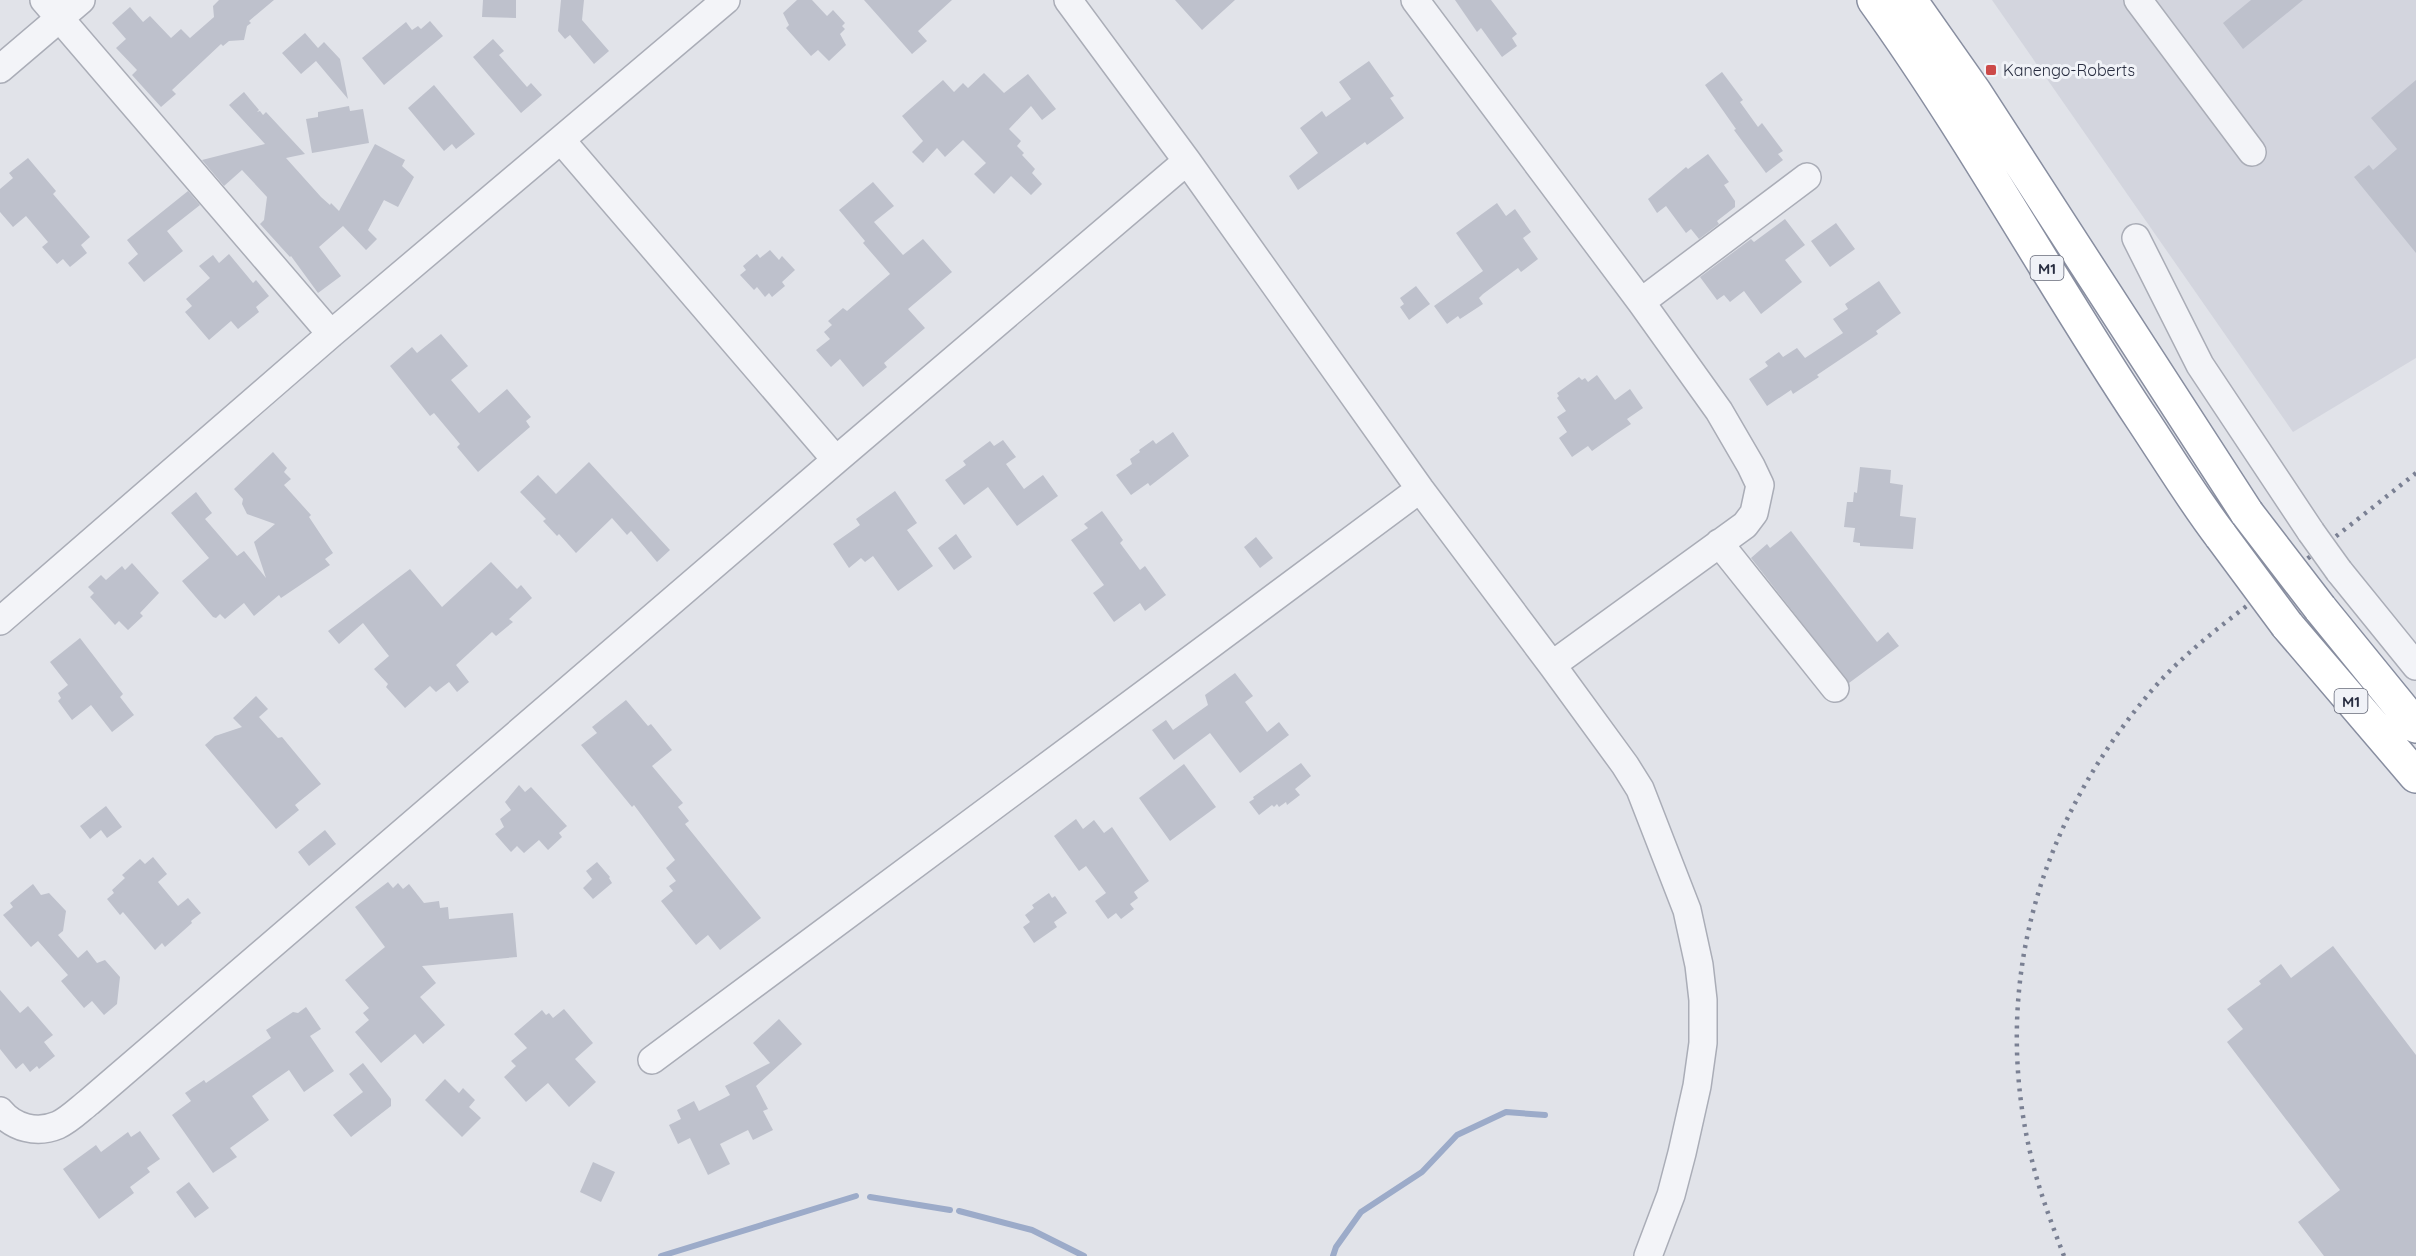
<svg xmlns="http://www.w3.org/2000/svg" width="2416" height="1256" font-family="Quicksand,sans-serif">
  <rect width="100%" height="100%" fill="#e1e3e9"/>
  <!-- built -->
  <path fill="#d3d5de" d="M 1992,0 L 2416,0 L 2416,358 L 2293,432 Z"/>
  <g fill="none" stroke-linecap="round" stroke-linejoin="round">
    <!-- stream -->
    <path stroke="#9cabc9" stroke-width="6" d="M 870,1197 L 950,1210
      M 959,1211 L 1032,1230 L 1084,1256
      M 661,1256 L 856,1196
      M 1333,1256 L 1336,1247 L 1361,1212 L 1422,1172 L 1457,1135 L 1506,1112 L 1545,1115"/>
  </g>
  <!-- building -->
  <path fill="#bec1cc" d="M 219,0 L 274,0 L 249,21 L 251,23 L 247,26 L 244,40 L 229,41 L 223,46 L 221,44 L 172,90 L 176,94 L 161,107 L 132,75 L 137,70 L 116,48 L 126,39 L 112,23 L 130,7 L 143,22 L 150,16 L 171,38 L 181,29 L 190,38 L 214,17 L 213,6 Z
    M 483,0 L 516,0 L 516,18 L 482,17 Z
    M 561,0 L 584,0 L 582,20 L 609,51 L 594,64 L 570,35 L 565,39 L 558,31 Z
    M 797,0 L 812,0 L 827,16 L 833,10 L 845,23 L 842,26 L 845,29 L 840,34 L 846,45 L 829,61 L 818,50 L 811,56 L 786,28 L 789,25 L 783,13 Z
    M 864,0 L 952,0 L 918,31 L 927,41 L 912,54 Z
    M 1175,0 L 1235,0 L 1202,30 Z
    M 1455,0 L 1491,0 L 1517,34 L 1512,38 L 1517,46 L 1502,57 L 1481,28 L 1477,32 Z
    M 2251,0 L 2303,0 L 2243,49 L 2223,23 Z
    M 430,21 L 443,36 L 384,85 L 362,58 L 406,22 L 412,30 L 418,26 L 421,29 Z
    M 305,33 L 318,48 L 324,42 L 340,59 L 348,99 L 316,61 L 301,74 L 282,53 Z
    M 493,39 L 504,51 L 499,55 L 527,87 L 531,83 L 542,95 L 521,113 L 473,57 Z
    M 1369,61 L 1394,96 L 1390,98 L 1404,118 L 1367,145 L 1365,142 L 1298,190 L 1289,176 L 1318,153 L 1300,128 L 1322,111 L 1326,117 L 1351,99 L 1339,82 Z
    M 1722,72 L 1743,100 L 1740,102 L 1758,127 L 1762,123 L 1783,151 L 1778,154 L 1783,160 L 1766,173 L 1734,130 L 1736,129 L 1705,85 Z
    M 984,73 L 1004,93 L 1028,74 L 1056,109 L 1042,120 L 1031,106 L 1009,129 L 1021,141 L 1017,146 L 1024,153 L 1022,155 L 1035,169 L 1032,173 L 1042,184 L 1031,195 L 1011,176 L 994,194 L 974,174 L 986,163 L 963,140 L 945,157 L 937,148 L 923,163 L 912,152 L 923,141 L 902,116 L 943,80 L 954,92 L 963,83 L 968,88 Z
    M 2416,80 L 2416,253 L 2354,177 L 2369,165 L 2373,170 L 2397,149 L 2371,118 Z
    M 434,85 L 475,134 L 456,149 L 452,144 L 444,151 L 408,108 Z
    M 244,92 L 259,110 L 257,112 L 260,111 L 263,115 L 266,112 L 305,154 L 286,158 L 321,197 L 330,205 L 331,203 L 339,211 L 375,144 L 405,160 L 402,166 L 414,177 L 398,207 L 384,200 L 368,230 L 377,239 L 366,250 L 343,226 L 319,247 L 341,276 L 318,293 L 291,256 L 290,257 L 260,224 L 264,220 L 267,197 L 242,170 L 224,186 L 202,160 L 265,144 L 229,105 Z
    M 349,106 L 350,111 L 363,109 L 369,143 L 312,153 L 306,119 L 318,117 L 318,112 Z
    M 1708,154 L 1729,182 L 1724,185 L 1735,201 L 1735,207 L 1717,221 L 1719,224 L 1699,239 L 1691,229 L 1686,233 L 1666,206 L 1657,213 L 1648,199 L 1686,167 L 1688,169 Z
    M 28,158 L 56,191 L 53,194 L 90,237 L 81,245 L 87,253 L 70,267 L 63,259 L 57,264 L 42,247 L 48,242 L 26,216 L 13,227 L 0,212 L 0,189 L 13,178 L 9,173 Z
    M 873,182 L 894,206 L 874,222 L 903,255 L 923,239 L 952,272 L 908,309 L 925,328 L 884,363 L 887,367 L 863,387 L 840,359 L 831,367 L 816,350 L 830,339 L 824,332 L 832,325 L 828,321 L 843,308 L 847,311 L 890,274 L 863,243 L 865,241 L 839,210 Z
    M 188,191 L 200,205 L 167,231 L 183,251 L 144,282 L 128,263 L 138,254 L 127,240 Z
    M 1497,203 L 1506,216 L 1515,209 L 1531,232 L 1523,238 L 1538,259 L 1521,272 L 1518,268 L 1483,294 L 1479,298 L 1483,304 L 1460,319 L 1458,316 L 1447,324 L 1434,306 L 1483,271 L 1456,233 Z
    M 1785,219 L 1805,245 L 1785,260 L 1802,282 L 1761,314 L 1744,291 L 1730,302 L 1724,295 L 1717,300 L 1700,277 L 1751,239 L 1754,242 Z
    M 1836,223 L 1855,249 L 1830,267 L 1811,241 Z
    M 770,250 L 779,260 L 782,256 L 795,270 L 782,282 L 785,286 L 772,297 L 769,293 L 765,297 L 757,287 L 754,290 L 740,275 L 746,270 L 743,266 L 757,254 L 760,258 Z
    M 229,254 L 253,283 L 256,280 L 269,296 L 256,307 L 259,312 L 238,329 L 231,321 L 209,340 L 185,312 L 192,306 L 186,299 L 210,278 L 199,266 L 213,255 L 219,263 Z
    M 1879,281 L 1901,313 L 1876,331 L 1878,334 L 1817,375 L 1819,377 L 1793,394 L 1791,390 L 1767,406 L 1749,379 L 1768,366 L 1765,362 L 1779,352 L 1783,357 L 1797,348 L 1805,358 L 1843,333 L 1833,319 L 1848,309 L 1845,304 Z
    M 1416,286 L 1430,304 L 1409,320 L 1400,307 L 1404,304 L 1400,298 Z
    M 441,334 L 468,366 L 451,380 L 479,413 L 507,389 L 531,417 L 526,421 L 530,427 L 478,472 L 457,447 L 460,444 L 434,413 L 430,416 L 390,366 L 412,347 L 417,353 Z
    M 1597,375 L 1615,400 L 1630,389 L 1643,408 L 1627,419 L 1631,424 L 1616,434 L 1592,451 L 1588,446 L 1572,457 L 1559,438 L 1567,432 L 1557,417 L 1566,411 L 1557,398 L 1559,396 L 1557,393 L 1579,377 L 1582,380 L 1585,378 L 1588,382 Z
    M 1173,432 L 1189,456 L 1150,486 L 1148,483 L 1131,495 L 1116,475 L 1132,464 L 1130,459 L 1140,452 L 1139,450 L 1153,440 L 1156,444 Z
    M 1003,440 L 1016,457 L 1006,464 L 1024,489 L 1043,475 L 1058,496 L 1017,526 L 988,487 L 964,505 L 945,480 L 966,465 L 963,461 L 990,441 L 994,446 Z
    M 273,452 L 287,468 L 284,472 L 291,479 L 284,485 L 311,515 L 309,517 L 333,553 L 325,559 L 330,565 L 281,598 L 279,595 L 254,616 L 244,603 L 225,619 L 220,614 L 216,618 L 213,617 L 182,581 L 209,558 L 171,513 L 196,492 L 212,513 L 205,519 L 237,556 L 244,551 L 266,578 L 254,542 L 275,524 L 247,514 L 242,504 L 243,499 L 234,489 Z
    M 589,462 L 670,550 L 657,562 L 631,531 L 627,535 L 612,518 L 576,553 L 559,534 L 557,536 L 543,521 L 546,519 L 520,492 L 538,475 L 556,494 Z
    M 1860,467 L 1891,470 L 1890,483 L 1903,485 L 1900,516 L 1916,518 L 1913,549 L 1860,546 L 1860,543 L 1853,542 L 1855,528 L 1844,527 L 1847,502 L 1853,502 L 1854,492 L 1857,493 Z
    M 895,491 L 917,523 L 907,530 L 933,566 L 898,591 L 873,556 L 865,562 L 861,558 L 849,568 L 833,544 L 860,525 L 856,519 Z
    M 1102,511 L 1123,540 L 1120,543 L 1140,570 L 1145,566 L 1166,595 L 1145,611 L 1140,603 L 1114,622 L 1093,593 L 1104,585 L 1071,540 L 1088,528 L 1084,524 Z
    M 1791,531 L 1877,642 L 1888,632 L 1899,646 L 1849,683 L 1751,558 L 1767,544 L 1770,548 Z
    M 956,534 L 972,557 L 954,570 L 938,548 Z
    M 1256,537 L 1273,558 L 1260,568 L 1244,547 Z
    M 491,562 L 517,589 L 521,585 L 532,598 L 509,619 L 513,622 L 496,636 L 492,632 L 456,665 L 469,682 L 457,692 L 449,682 L 436,692 L 430,686 L 405,708 L 386,687 L 388,684 L 374,669 L 389,656 L 363,623 L 339,644 L 328,631 L 410,569 L 442,607 Z
    M 132,563 L 159,593 L 140,613 L 143,616 L 128,630 L 119,621 L 115,625 L 90,597 L 94,593 L 88,587 L 101,575 L 106,580 L 122,566 L 125,570 Z
    M 80,638 L 123,694 L 120,697 L 134,715 L 112,732 L 91,705 L 72,720 L 58,701 L 61,698 L 58,693 L 68,685 L 50,662 Z
    M 1235,673 L 1253,696 L 1245,702 L 1267,732 L 1279,722 L 1289,735 L 1240,773 L 1210,733 L 1174,760 L 1152,730 L 1166,720 L 1173,730 L 1208,705 L 1205,695 Z
    M 256,696 L 268,709 L 259,717 L 278,738 L 282,737 L 321,784 L 295,805 L 299,810 L 276,829 L 205,745 L 215,736 L 242,727 L 233,718 Z
    M 626,700 L 648,726 L 651,724 L 672,750 L 652,766 L 683,803 L 678,807 L 689,821 L 685,824 L 761,918 L 720,950 L 708,935 L 696,945 L 661,901 L 673,891 L 669,886 L 676,881 L 666,868 L 675,860 L 634,805 L 632,807 L 581,745 L 597,733 L 592,727 Z
    M 1301,763 L 1311,776 L 1295,789 L 1300,795 L 1287,805 L 1286,802 L 1279,807 L 1277,804 L 1274,807 L 1272,805 L 1259,815 L 1249,802 L 1254,799 L 1253,797 Z
    M 1184,764 L 1216,807 L 1170,841 L 1139,798 Z
    M 519,785 L 525,792 L 531,787 L 567,826 L 559,833 L 562,837 L 548,850 L 539,840 L 524,853 L 517,846 L 511,852 L 495,834 L 504,827 L 500,819 L 511,810 L 505,802 Z
    M 106,806 L 122,827 L 107,838 L 101,830 L 90,839 L 80,826 Z
    M 1076,819 L 1083,829 L 1094,820 L 1104,833 L 1112,827 L 1149,881 L 1134,892 L 1138,898 L 1130,904 L 1134,909 L 1121,919 L 1116,913 L 1108,919 L 1095,901 L 1106,893 L 1086,866 L 1079,871 L 1054,836 Z
    M 325,830 L 336,844 L 309,866 L 298,852 Z
    M 153,857 L 167,874 L 158,882 L 178,906 L 188,898 L 201,913 L 191,921 L 192,923 L 165,947 L 162,943 L 155,950 L 123,912 L 120,915 L 107,899 L 114,893 L 112,890 L 125,878 L 122,875 L 140,859 L 145,864 Z
    M 597,862 L 610,877 L 609,878 L 612,883 L 593,899 L 583,888 L 592,879 L 586,871 Z
    M 388,882 L 393,888 L 398,883 L 403,889 L 409,884 L 424,903 L 439,901 L 440,908 L 448,907 L 449,919 L 513,913 L 517,957 L 422,966 L 436,983 L 420,997 L 445,1025 L 423,1044 L 415,1034 L 381,1063 L 355,1032 L 369,1020 L 363,1013 L 369,1008 L 345,980 L 385,947 L 355,907 Z
    M 33,884 L 41,895 L 49,893 L 66,911 L 63,931 L 58,935 L 78,958 L 87,950 L 97,963 L 105,960 L 120,977 L 117,1004 L 104,1015 L 92,1001 L 84,1008 L 61,981 L 68,975 L 38,941 L 31,947 L 3,915 L 13,907 L 10,903 Z
    M 1049,893 L 1052,898 L 1055,896 L 1067,913 L 1054,922 L 1057,927 L 1034,943 L 1023,927 L 1030,922 L 1025,915 L 1034,908 L 1032,905 Z
    M 2333,946 L 2416,1055 L 2416,1256 L 2324,1256 L 2298,1222 L 2340,1190 L 2227,1042 L 2243,1029 L 2227,1009 L 2261,984 L 2259,981 L 2281,964 L 2291,978 Z
    M 0,990 L 20,1013 L 28,1006 L 53,1035 L 44,1042 L 55,1056 L 39,1069 L 37,1066 L 30,1072 L 23,1063 L 16,1069 L 0,1049 Z
    M 306,1007 L 321,1029 L 310,1036 L 334,1071 L 304,1092 L 289,1070 L 252,1096 L 269,1120 L 230,1148 L 237,1157 L 213,1173 L 172,1115 L 191,1101 L 185,1093 L 204,1080 L 206,1083 L 271,1038 L 266,1030 L 293,1012 L 298,1013 Z
    M 564,1009 L 593,1043 L 575,1059 L 596,1082 L 569,1107 L 548,1083 L 526,1102 L 504,1077 L 516,1066 L 511,1061 L 527,1048 L 514,1034 L 542,1010 L 546,1015 L 549,1013 L 553,1018 Z
    M 779,1019 L 802,1044 L 756,1086 L 768,1109 L 763,1111 L 773,1130 L 753,1140 L 748,1130 L 720,1144 L 730,1164 L 708,1175 L 690,1138 L 678,1144 L 669,1125 L 681,1119 L 677,1110 L 694,1101 L 699,1111 L 730,1095 L 725,1086 L 770,1063 L 753,1043 Z
    M 363,1063 L 391,1099 L 391,1106 L 351,1137 L 333,1115 L 363,1092 L 349,1074 Z
    M 445,1079 L 459,1093 L 463,1088 L 475,1100 L 469,1107 L 481,1118 L 462,1137 L 425,1100 Z
    M 140,1131 L 160,1159 L 147,1168 L 150,1172 L 130,1187 L 134,1193 L 99,1219 L 63,1169 L 96,1145 L 101,1152 L 128,1132 L 131,1137 Z
    M 593,1162 L 615,1172 L 601,1202 L 580,1192 Z
    M 189,1182 L 209,1208 L 195,1218 L 176,1192 Z"/>
  <g fill="none" stroke-linecap="round" stroke-linejoin="round">
    <!-- minor casing -->
    <g stroke="#aaadb7" stroke-width="30">
      <path id="minor" d="M 44,0 L 331,334
        M 1068,0 L 1187,161 L 1420,489 L 1552,665 L 1625,765 L 1640,789 L 1687,910 L 1699,965 L 1703,1000 L 1703,1043 L 1697,1086 L 1682,1153 L 1671,1195 L 1648,1256
        M 1415,0 L 1641,302 L 1719,411 L 1751,466 L 1760,485 L 1754,513 L 1745,525 L 1552,665
        M 2138,0 L 2252,152
        M 0,69 L 81,0
        M 561,140 L 836,460
        M 2136,238 L 2200,365 L 2311,532
        M 1641,302 L 1807,177
        M 1719,543 L 1835,688
        M 2339,571 L 2416,666
        M 0,621 L 331,334 L 726,0
        M 652,1060 L 1420,489
        M 0,1111 C 14,1128 37,1134 58,1125 C 69,1120 80,1109 89,1102 L 836,460 L 1187,161"/>
    </g>
    <!-- highway casing -->
    <g stroke="#888ea0" stroke-width="36">
      <path id="highway" d="M 1874,0 C 1971,135 2050,281 2142,419 C 2168,458 2192,498 2221,536
        M 1910,0 L 1974,91 L 2247,513
        M 2320,608 L 2416,726
        M 2287,625 L 2416,776"/>
    </g>
    <!-- minor -->
    <use href="#minor" stroke="#f3f4f8" stroke-width="27"/>
    <!-- highway -->
    <use href="#highway" stroke="#fff" stroke-width="33"/>
    <!-- rail -->
    <path stroke="#7a8093" stroke-width="4.5" stroke-dasharray="3 6" stroke-linecap="butt" d="M 2064,1256 C 2051,1222 2038,1188 2030,1152 C 1990,978 2043,811 2161,680 C 2192,647 2230,619 2266,591 C 2316,552 2366,513 2416,473"/>
    <!-- minor-bridge casing -->
    <g stroke="#aaadb7" stroke-width="30" stroke-linecap="butt">
      <path id="minor-bridge" d="M 2311,532 L 2339,571"/>
    </g>
    <!-- highway-bridge casing -->
    <g stroke="#888ea0" stroke-width="36" stroke-linecap="butt">
      <path id="highway-bridge" d="M 2247,513 L 2320,608
        M 2221,536 L 2287,625"/>
    </g>
    <!-- minor-bridge -->
    <use href="#minor-bridge" stroke="#f3f4f8" stroke-width="27"/>
    <!-- highway-bridge -->
    <use href="#highway-bridge" stroke="#fff" stroke-width="33"/>
  </g>
  <!-- markers -->
  <rect fill="#cc4948" stroke="#f0f2f7" stroke-width="2" x="1985" y="64" width="12" height="12" rx="3"/>
  <g text-anchor="middle" dominant-baseline="central" stroke-width="6" stroke-linejoin="round" paint-order="stroke">
    <!-- shield labels -->
    <g fill="#f0f2f7" stroke="#656978" stroke-width="1.5">
      <rect x="2030.5" y="256" width="33" height="24" rx="4.5"/>
      <rect x="2334.5" y="689" width="33" height="24" rx="4.5"/>
    </g>
    <g font-size="15" font-weight="bold" fill="#292e41">
      <text x="2047" y="268">M1</text>
      <text x="2351" y="701">M1</text>
    </g>
    <!-- poi labels -->
    <g font-size="16" fill="#292e41" stroke="#f0f2f7" text-anchor="start">
      <text x="2003" y="70">Kanengo-Roberts</text>
    </g>
  </g>
</svg>
